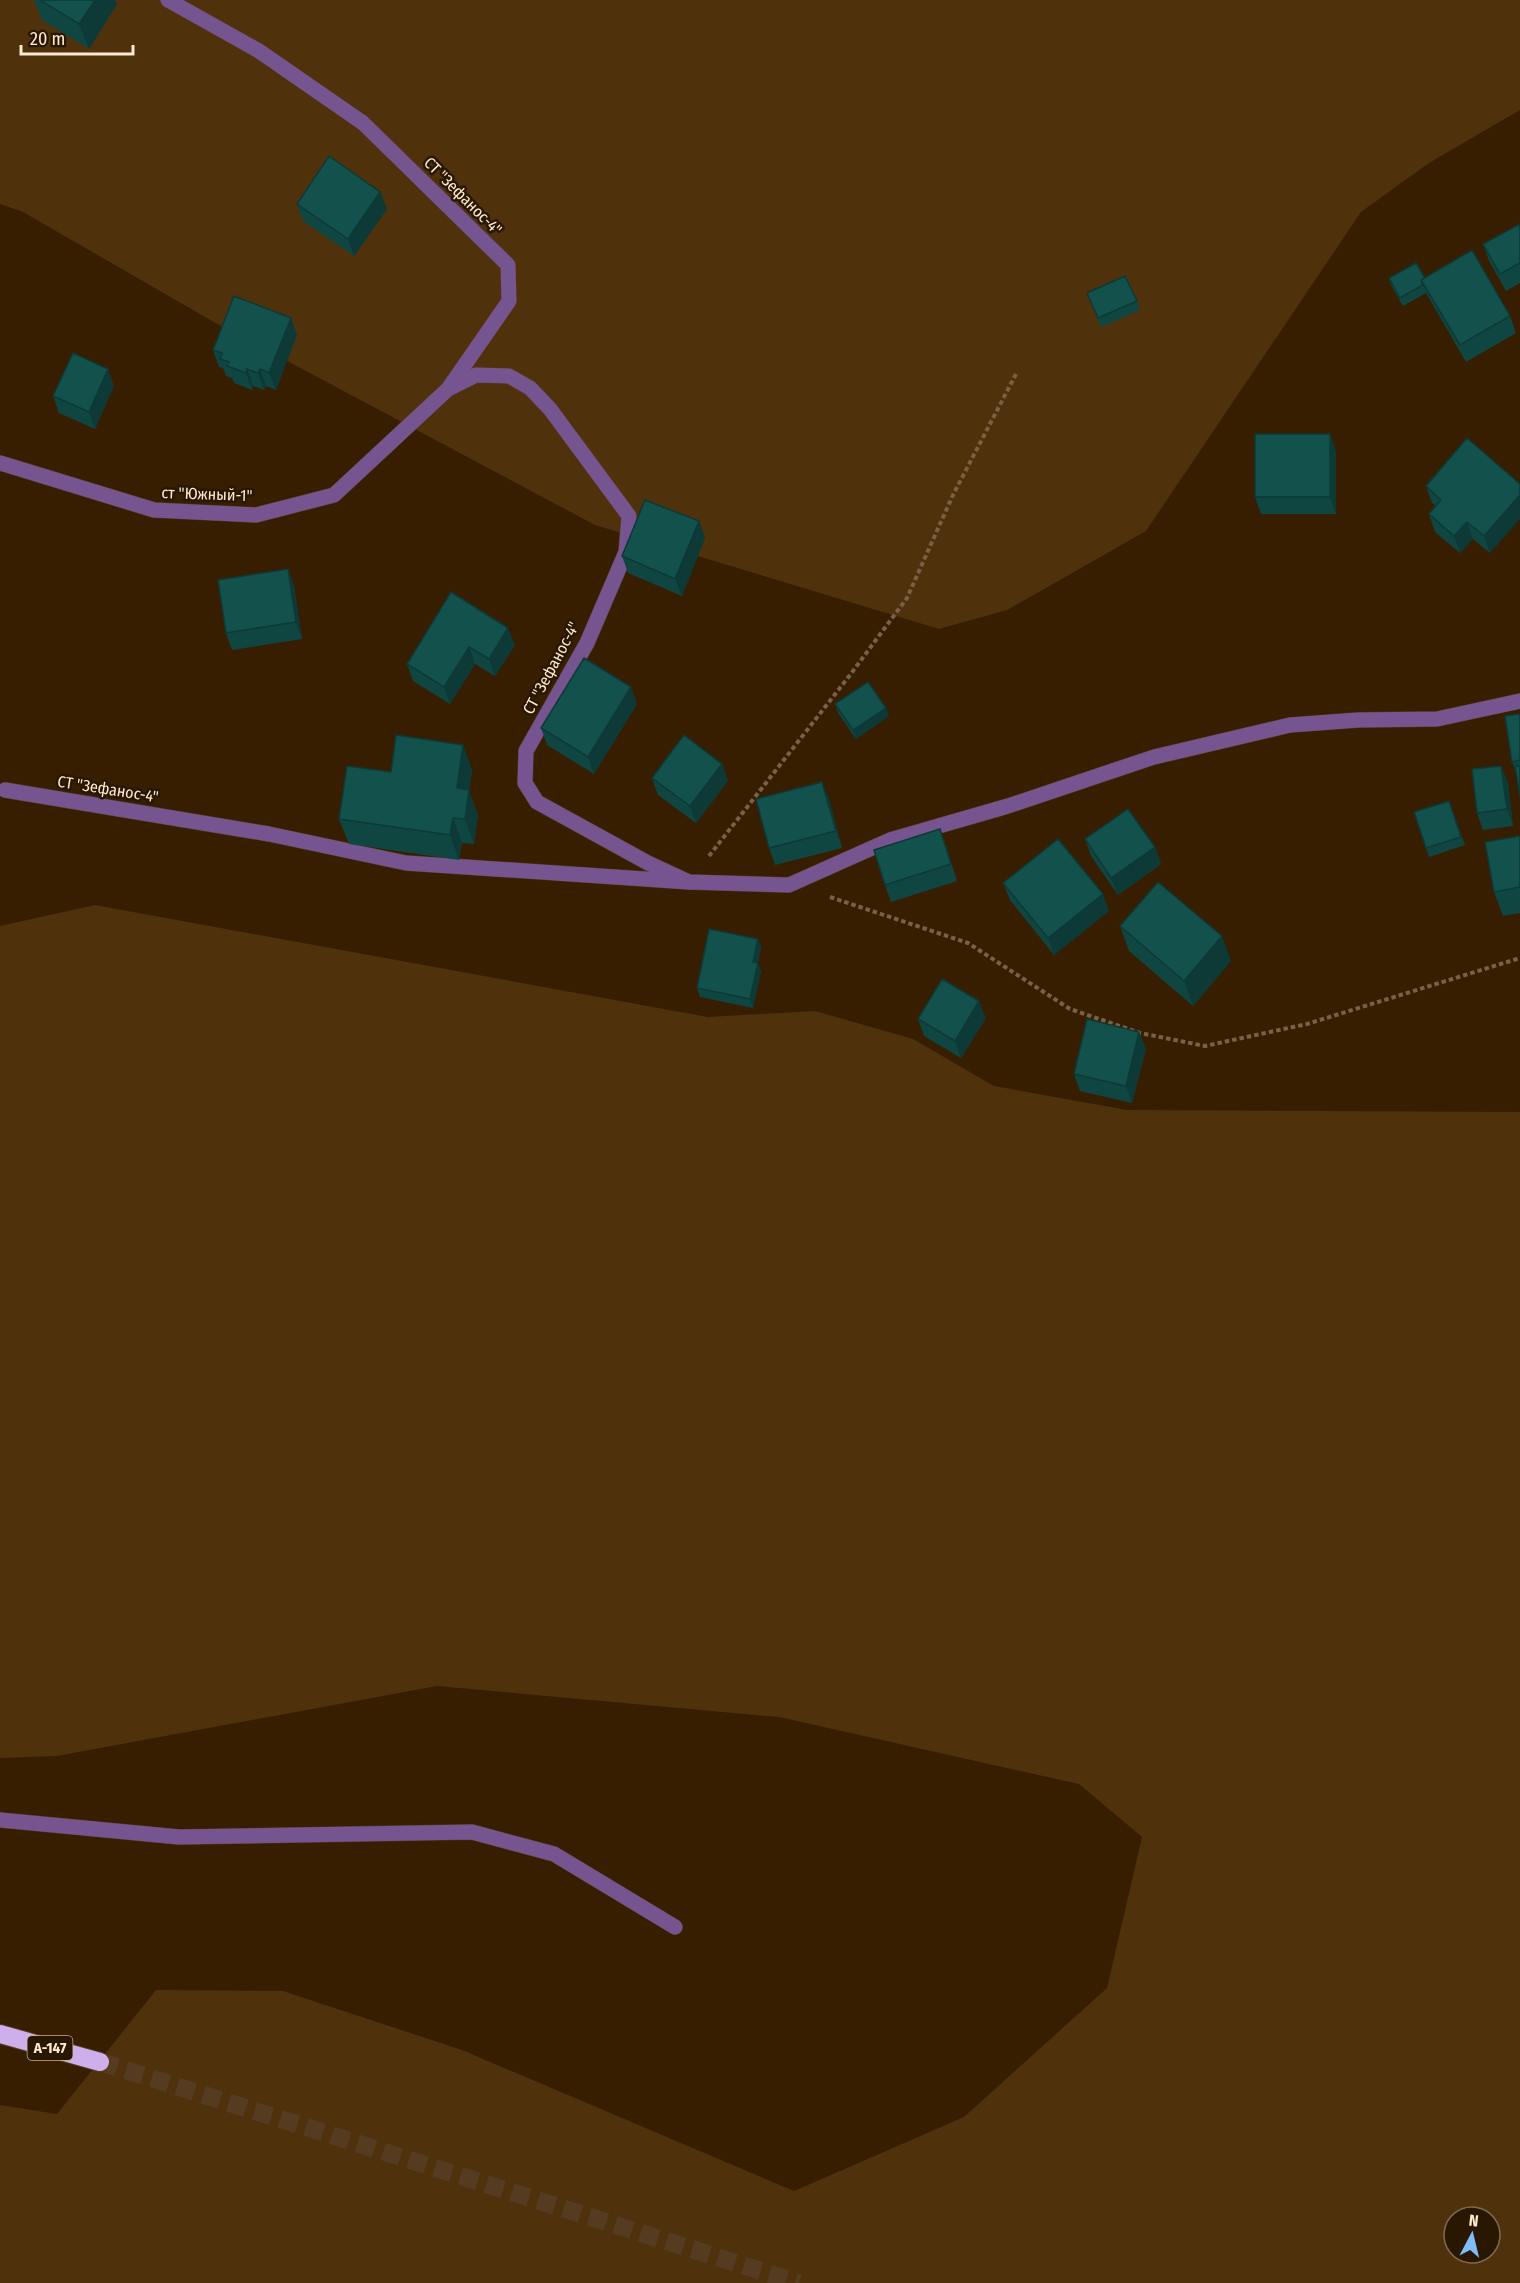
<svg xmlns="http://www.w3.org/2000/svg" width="1520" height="2283" font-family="'Fira Sans Condensed',sans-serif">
  <rect width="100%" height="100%" fill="#371e00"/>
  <!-- green -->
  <path fill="#4f310b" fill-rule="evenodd" d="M 0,0 L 1520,0 L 1520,110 L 1429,163 L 1361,212 L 1146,531 L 1007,610 L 939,629 L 595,525 L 212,321 L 23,212 L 0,204 Z
    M 95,905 L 708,1017 L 815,1011 L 913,1039 L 994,1086 L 1127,1110 L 1520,1112 L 1520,2283 L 0,2283 L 0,2105 L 57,2114 L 156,1990 L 283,1991 L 462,2050 L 794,2191 L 964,2117 L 1107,1988 L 1142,1837 L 1079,1784 L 779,1717 L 437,1686 L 57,1756 L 0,1758 L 0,926 ZM 1454,2217 L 1490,2217 L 1490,2253 L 1454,2253 Z"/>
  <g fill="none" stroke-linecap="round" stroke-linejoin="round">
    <!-- highway-tunnel -->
    <path stroke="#553c20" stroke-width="18" stroke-dasharray="18 9" stroke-linecap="butt" d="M 100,2062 L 799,2283"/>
    <!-- lane casing -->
    <g stroke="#533a1d" stroke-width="16">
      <path id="lane" d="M 168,0 L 259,51 L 363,123 L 508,265 L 509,301 L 448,389
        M 5,790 L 269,834 L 406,863 L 689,882
        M 0,1820 L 179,1837 L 472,1832 L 554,1854 L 675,1927"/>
    </g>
    <!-- street casing -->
    <g stroke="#533a1d" stroke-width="16">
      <path id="street" d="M 0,463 L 154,510 L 256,515 L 334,495 L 448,389 L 476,375 L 509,376 L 530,388 L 550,409 L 629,516 L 626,552 L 587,643 L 526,751 L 525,783 L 537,802 L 648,863 L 689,882 L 789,885 L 890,840 L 1008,806 L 1154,757 L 1290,725 L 1358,720 L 1437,719 L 1520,701"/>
    </g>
    <!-- highway casing -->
    <g stroke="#533a1d" stroke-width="20">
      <path id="highway" d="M 0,2034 L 100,2062"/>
    </g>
    <!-- path -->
    <path stroke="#796145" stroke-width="4" stroke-dasharray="4.5 3" stroke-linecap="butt" d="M 709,856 L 850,675 L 907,598 L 953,495 L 1016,374
      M 830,897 L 968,943 L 1070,1009 L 1140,1033 L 1205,1046 L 1307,1024 L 1520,958"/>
    <!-- lane -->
    <use href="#lane" stroke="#755490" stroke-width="15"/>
    <!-- street -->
    <use href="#street" stroke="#755490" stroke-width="15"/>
    <!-- highway -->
    <use href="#highway" stroke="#cfafeb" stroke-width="18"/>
  </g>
  <!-- wall -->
  <path fill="#104642" d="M 34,0 L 115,0 L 117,4 L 89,49 L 42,20 Z
    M 380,192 L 387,209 L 354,256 L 303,221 L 297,204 Z
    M 1520,224 L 1520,283 L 1506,291 L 1489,261 L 1483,244 Z
    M 1389,278 L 1425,278 L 1510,316 L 1516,333 L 1466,362 L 1426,293 L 1403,306 L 1392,287 Z
    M 1087,293 L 1137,301 L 1140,310 L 1101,327 Z
    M 297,335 L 276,390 L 266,386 L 264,390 L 253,386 L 252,390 L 234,383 L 232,378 L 226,376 L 223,368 L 219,367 L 213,350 Z
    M 114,386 L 95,429 L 59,413 L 53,396 Z
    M 1467,438 L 1490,553 L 1473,539 L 1460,553 L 1435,532 L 1429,514 L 1436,506 L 1432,503 L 1426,486 Z
    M 1336,451 L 1336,514 L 1261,514 L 1255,497 Z
    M 699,521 L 705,538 L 682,596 L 628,573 L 622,556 Z
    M 288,569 L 294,586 L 302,639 L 232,650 L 226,633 Z
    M 451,592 L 515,645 L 495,676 L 475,664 L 450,704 L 413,681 L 407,664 Z
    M 637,704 L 594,774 L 547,745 L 541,728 Z
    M 835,704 L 889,716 L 856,739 L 838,713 Z
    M 1520,714 L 1520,797 L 1517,776 L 1512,762 Z
    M 463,745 L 472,770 L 469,791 L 478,815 L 474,844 L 462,843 L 459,860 L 349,844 L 339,819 L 391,772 Z
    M 722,764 L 728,781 L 696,823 L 658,795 L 652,778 Z
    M 1501,766 L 1508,783 L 1513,826 L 1483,830 L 1477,813 Z
    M 829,799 L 842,848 L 775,865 L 769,848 Z
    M 1449,801 L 1465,845 L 1429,857 L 1414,812 Z
    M 1520,836 L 1520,913 L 1503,916 L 1494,892 Z
    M 1085,839 L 1155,847 L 1161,864 L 1118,895 L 1091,856 Z
    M 946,846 L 957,881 L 891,902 L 885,885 Z
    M 1003,883 L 1109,911 L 1054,955 L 1010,900 Z
    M 1120,926 L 1231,961 L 1193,1006 L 1129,951 Z
    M 758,939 L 761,947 L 758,963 L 761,971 L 753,1008 L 700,997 L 697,988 Z
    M 986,1018 L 961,1058 L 924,1036 L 918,1019 Z
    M 1139,1032 L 1146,1049 L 1132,1103 L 1080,1091 L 1074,1074 Z"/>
  <!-- shaded-wall -->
  <path fill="#0d3936" d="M 95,0 L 115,0 L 117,4 L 89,49 L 79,24 Z
    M 380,192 L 387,209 L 354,256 L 348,239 Z
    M 291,318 L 297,335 L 276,390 L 269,373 Z
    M 108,369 L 114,386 L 95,429 L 89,412 Z
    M 247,369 L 253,386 L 252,390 L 246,373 Z
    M 260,369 L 266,386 L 264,390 L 258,373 Z
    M 1330,434 L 1336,451 L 1336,514 L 1330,497 Z
    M 1520,495 L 1520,519 L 1490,553 L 1484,536 Z
    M 699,521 L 705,538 L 682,596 L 675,579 Z
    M 1467,522 L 1473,539 L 1460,553 L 1454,536 Z
    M 288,569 L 294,586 L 302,639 L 296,622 Z
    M 508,628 L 515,645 L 495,676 L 489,659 Z
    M 469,647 L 475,664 L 450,704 L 444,687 Z
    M 631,687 L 637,704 L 594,774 L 588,757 Z
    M 886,708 L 889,716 L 856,739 L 853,730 Z
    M 463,745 L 472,770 L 469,791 L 478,815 L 474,844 L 465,819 L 457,788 Z
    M 722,764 L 728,781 L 696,823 L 690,806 Z
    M 1501,766 L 1508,783 L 1513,826 L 1507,809 Z
    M 822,782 L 829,799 L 842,848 L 836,831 Z
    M 453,818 L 462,843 L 459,860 L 450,835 Z
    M 1155,847 L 1161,864 L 1118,895 L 1111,878 Z
    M 1103,894 L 1109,911 L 1054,955 L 1048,938 Z
    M 1222,936 L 1231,961 L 1193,1006 L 1184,981 Z
    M 758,939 L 761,947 L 758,963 L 761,971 L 753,1008 L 750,999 L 753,962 Z
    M 979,1001 L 986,1018 L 961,1058 L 955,1041 Z
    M 1139,1032 L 1146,1049 L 1132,1103 L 1126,1086 Z"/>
  <!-- building -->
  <path fill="#13514d" stroke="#0d3936" stroke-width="1.5" d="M 40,0 L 95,0 L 79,24 Z
    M 329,156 L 380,192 L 348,239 L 297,204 Z
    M 1520,224 L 1520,263 L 1500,274 L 1483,244 Z
    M 1472,250 L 1510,316 L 1460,345 L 1421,280 Z
    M 1416,263 L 1425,278 L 1421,280 L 1423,285 L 1400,298 L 1389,278 Z
    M 1125,276 L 1137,301 L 1098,318 L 1087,293 Z
    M 234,296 L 291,318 L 269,373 L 260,369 L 258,373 L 247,369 L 246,373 L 227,366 L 229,362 L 220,359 L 222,353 L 213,350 Z
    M 73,353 L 108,369 L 89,412 L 53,396 Z
    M 1255,434 L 1330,434 L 1330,497 L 1255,497 Z
    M 1467,438 L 1520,484 L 1520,495 L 1484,536 L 1467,522 L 1454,536 L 1429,514 L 1441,500 L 1426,486 Z
    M 645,500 L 699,521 L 675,579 L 622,556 Z
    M 288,569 L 296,622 L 226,633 L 218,580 Z
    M 451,592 L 508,628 L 489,659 L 469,647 L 444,687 L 407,664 Z
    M 584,658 L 631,687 L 588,757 L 541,728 Z
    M 868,682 L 886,708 L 853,730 L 835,704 Z
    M 1520,714 L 1520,760 L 1512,762 L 1505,716 Z
    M 396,735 L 463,745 L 457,788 L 469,790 L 465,819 L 453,818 L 450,835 L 339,819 L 347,766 L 391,772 Z
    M 684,735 L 722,764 L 690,806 L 652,778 Z
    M 1501,766 L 1507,809 L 1477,813 L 1472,769 Z
    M 1515,766 L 1520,766 L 1520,797 Z
    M 822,782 L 836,831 L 769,848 L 756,799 Z
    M 1449,801 L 1461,837 L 1426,848 L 1414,812 Z
    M 1128,809 L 1155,847 L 1111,878 L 1085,839 Z
    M 940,829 L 951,864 L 885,885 L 874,850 Z
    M 1520,836 L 1520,887 L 1494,892 L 1485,842 Z
    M 1058,839 L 1103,894 L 1048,938 L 1003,883 Z
    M 1158,882 L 1222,936 L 1184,981 L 1120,926 Z
    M 709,929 L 758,939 L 753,962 L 758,963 L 750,999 L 697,988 Z
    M 942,979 L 979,1001 L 955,1041 L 918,1019 Z
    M 1087,1019 L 1139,1032 L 1126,1086 L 1074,1074 Z"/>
  <g text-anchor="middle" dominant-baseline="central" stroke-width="5" stroke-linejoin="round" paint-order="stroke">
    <!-- shield labels -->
    <rect fill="#291702" stroke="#beaa94" stroke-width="1.5" x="27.5" y="2036" width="45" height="24" rx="4.5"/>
    <g font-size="15" font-weight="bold" fill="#fee9d2">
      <text x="50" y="2048">А-147</text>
    </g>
    <!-- street labels -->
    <g font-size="16" fill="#fee9d2" stroke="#291702">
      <text transform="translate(463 196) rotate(45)">СТ "Зефанос-4"</text>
      <text transform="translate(207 494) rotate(2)">ст "Южный-1"</text>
      <text transform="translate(551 668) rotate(-62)">СТ "Зефанос-4"</text>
      <text transform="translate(108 789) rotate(9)">СТ "Зефанос-4"</text>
    </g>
  </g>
  <!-- north arrow -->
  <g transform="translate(1472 2235) rotate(7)"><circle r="28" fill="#291702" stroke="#7e6b55" stroke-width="1.5"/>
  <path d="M0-4.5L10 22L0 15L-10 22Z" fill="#7fbdf9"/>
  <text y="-9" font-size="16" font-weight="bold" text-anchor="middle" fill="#fee9d2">N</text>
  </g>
  <!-- scale -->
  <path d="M21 45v9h112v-9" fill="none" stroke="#fee9d2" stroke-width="3"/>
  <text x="30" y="45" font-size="18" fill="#fee9d2" stroke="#291702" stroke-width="4.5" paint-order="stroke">20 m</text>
</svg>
